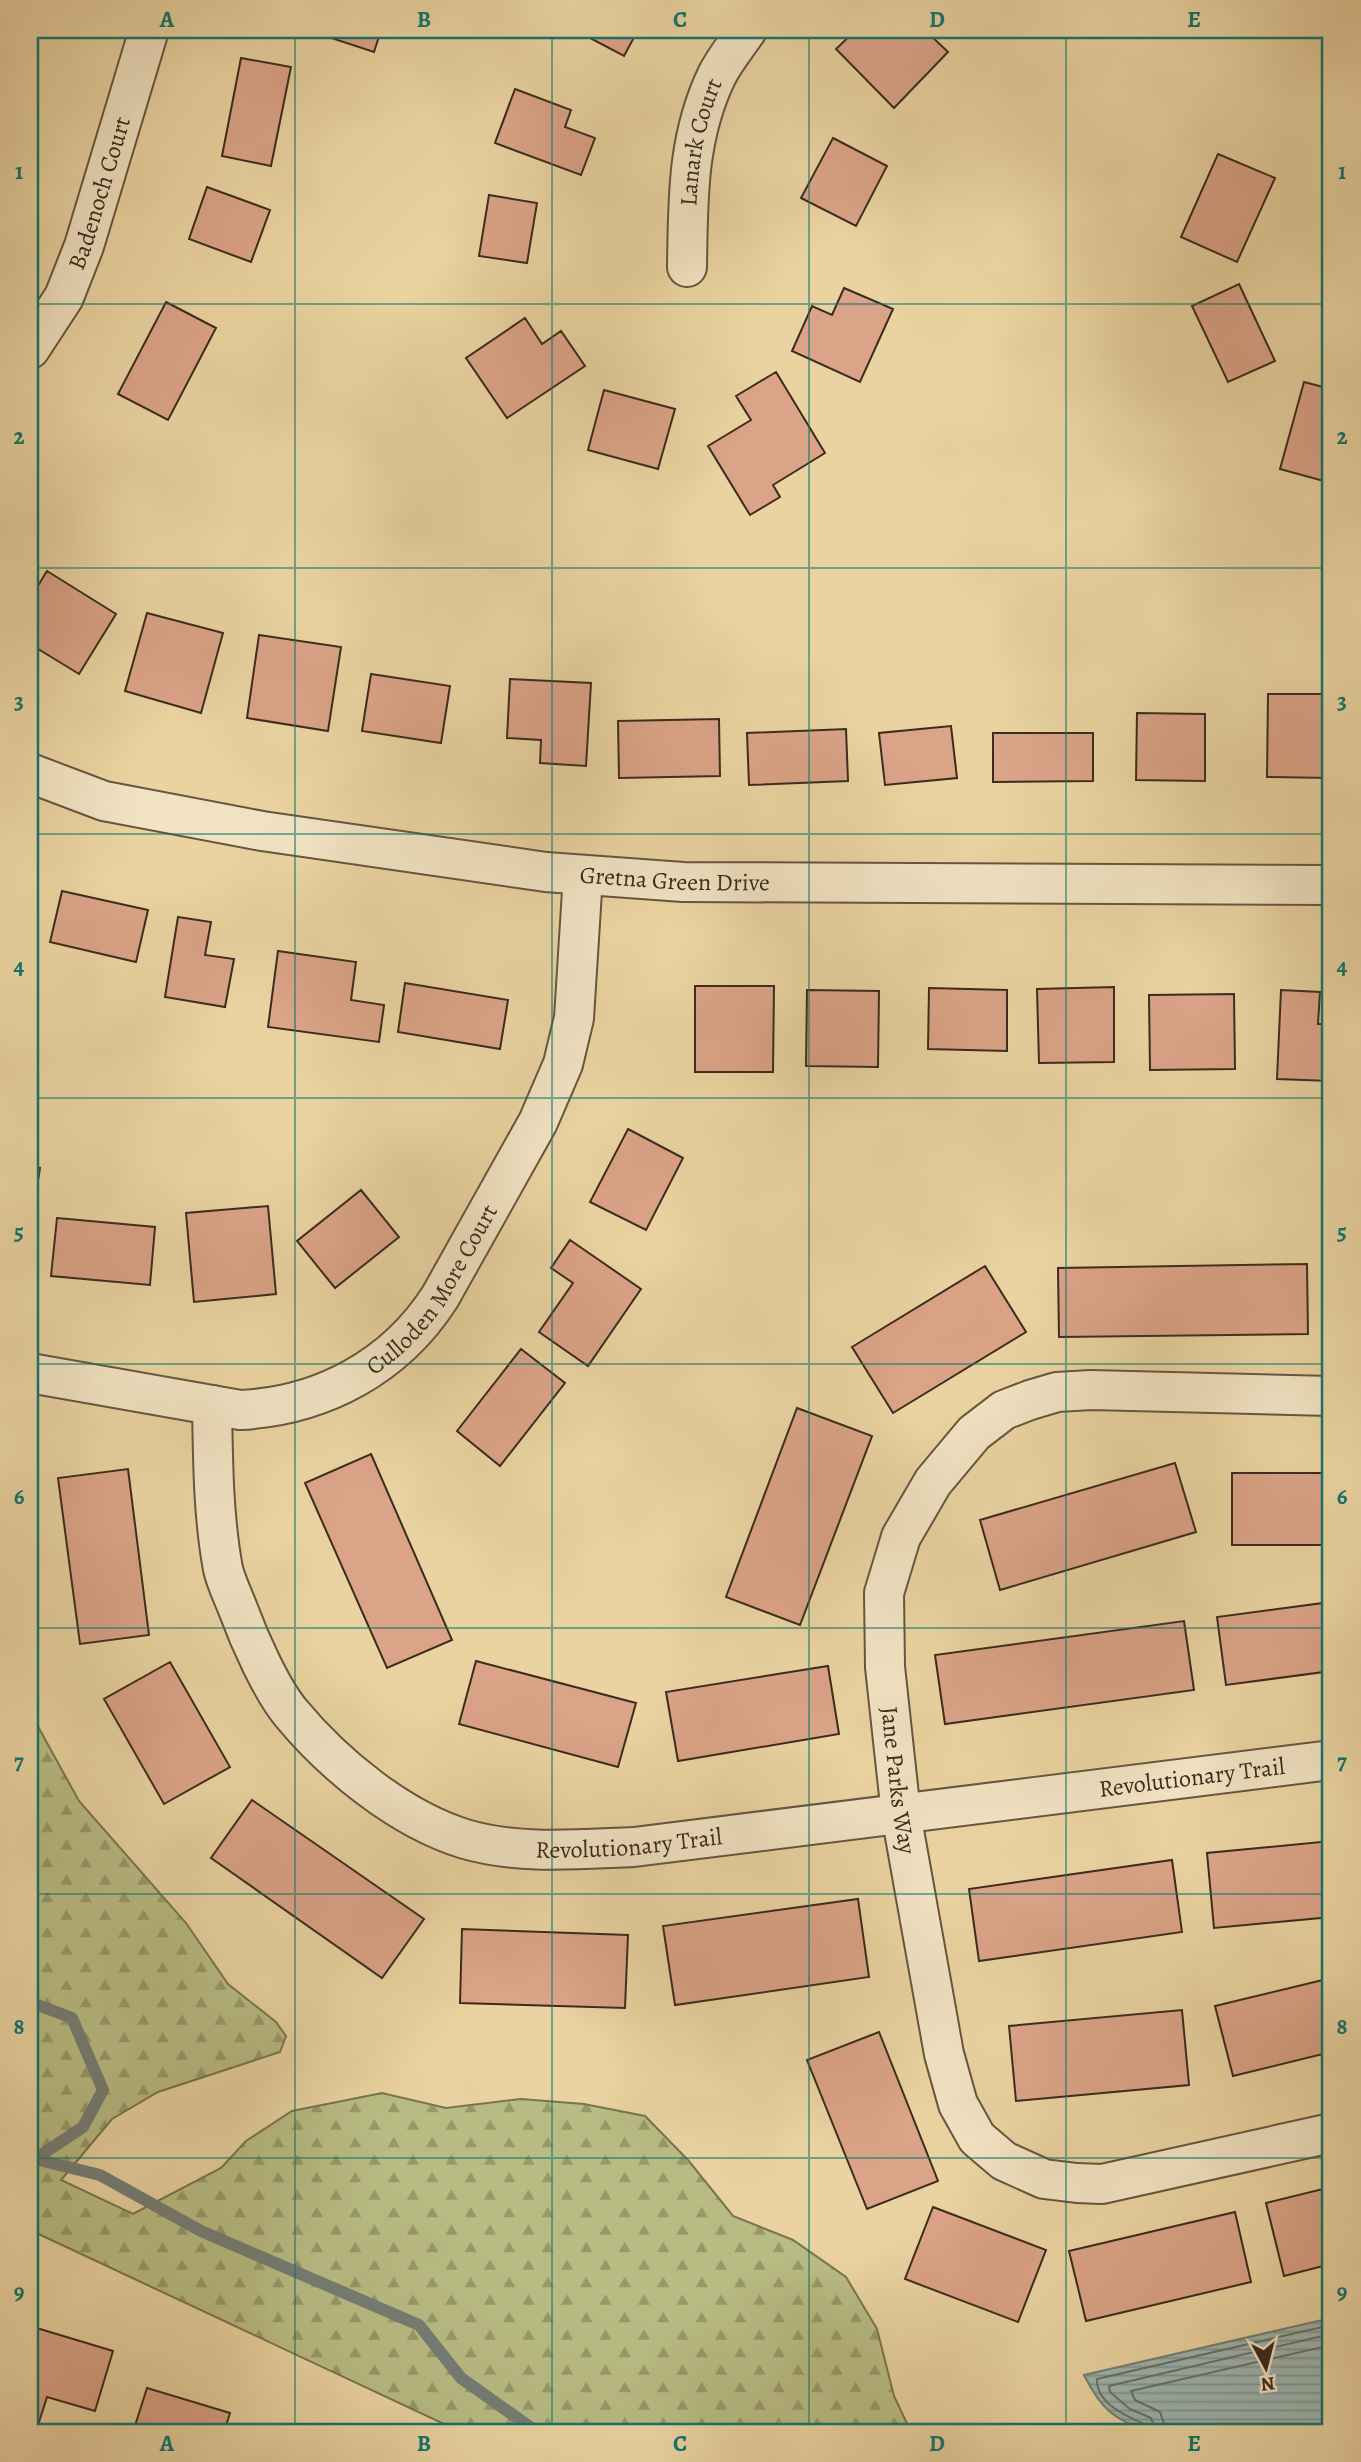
<svg xmlns="http://www.w3.org/2000/svg" width="1361" height="2462" font-family="Alegreya,serif">
  <defs>
    <pattern id="forest-firs" width="22" height="20" patternUnits="userSpaceOnUse" patternTransform="scale(1.75)"><rect width="22" height="20" fill="#b8bc83"/><path d="M5 1l3.5 6h-7zM16 11l3.5 6h-7z" fill="#97996b"/></pattern>
    <pattern id="water-rules" width="6" height="5" patternUnits="userSpaceOnUse" patternTransform="scale(1.75)"><rect width="6" height="5" fill="#9cb5b0"/><path d="M0 2.5h6" fill="none" stroke="#80938f"/></pattern>
  </defs>
  <rect width="100%" height="100%" fill="#ead3a1"/>
  <filter id="stains"><feTurbulence type="fractalNoise" baseFrequency=".00286" numOctaves="4"/><feColorMatrix values="0 0 0 0 .2 0 0 0 0 .09 0 0 0 0 .02 0 0 0 .5 -.17"/></filter>
  <radialGradient id="worn" r=".72"><stop offset=".6" stop-color="#630" stop-opacity="0"/><stop offset="1" stop-color="#630" stop-opacity=".3"/></radialGradient>
  <!-- forest -->
  <path fill="url(#forest-firs)" stroke="#797450" stroke-width="2" d="M 30,1712 L 79,1801 L 186,1923 L 228,1984 L 276,2022 L 286,2036 L 280,2052 L 158,2092 L 112,2119 L 61,2180 L 133,2214 L 221,2168 L 246,2141 L 292,2111 L 382,2093 L 446,2108 L 521,2099 L 584,2104 L 645,2116 L 688,2160 L 733,2216 L 793,2240 L 846,2277 L 877,2329 L 894,2396 L 911,2432 L 461,2432 L 30,2230 Z"/>
  <!-- water -->
  <path fill="url(#water-rules)" stroke="#757e76" stroke-width="2" d="M 1331,2318 L 1331,2432 L 1150,2432 C 1114,2420 1101,2409 1084,2375 Z"/>
  <g fill="none" stroke-linecap="round" stroke-linejoin="round">
    <!-- shore -->
    <path stroke="#6b7067" stroke-width="2" d="M 1148,2432 L 1144,2424 C 1126,2416 1096,2403 1097,2379 L 1331,2325
      M 1156,2432 L 1151,2418 L 1130,2409 L 1110,2392 L 1109,2386 L 1331,2334
      M 1167,2432 L 1160,2412 L 1135,2400 L 1131,2391 L 1331,2345"/>
    <!-- stream -->
    <path stroke="#757e76" stroke-width="12" d="M 30,2002 L 72,2018 L 103,2090 L 83,2127 L 35,2159 L 100,2175 L 201,2231 L 419,2325 L 461,2378 L 537,2432"/>
  </g>
  <!-- building -->
  <path fill="#dba388" stroke="#3a2c1e" stroke-width="2" d="M 321,30 L 381,30 L 374,52 L 319,34 Z
    M 575,30 L 638,30 L 624,56 Z
    M 856,30 L 866,30 L 872,36 L 879,30 L 925,30 L 948,52 L 894,108 L 836,49 Z
    M 241,58 L 291,67 L 271,166 L 222,156 Z
    M 515,89 L 571,110 L 565,127 L 595,138 L 581,175 L 495,143 Z
    M 833,138 L 887,166 L 856,226 L 801,198 Z
    M 1218,154 L 1275,178 L 1237,262 L 1181,237 Z
    M 207,187 L 270,210 L 251,262 L 189,239 Z
    M 489,195 L 537,203 L 527,263 L 479,256 Z
    M 1239,284 L 1275,361 L 1228,382 L 1192,306 Z
    M 844,288 L 893,309 L 860,382 L 792,351 L 812,306 L 832,315 Z
    M 166,302 L 216,328 L 168,420 L 118,394 Z
    M 525,318 L 542,344 L 561,331 L 585,366 L 507,418 L 466,358 Z
    M 776,372 L 825,453 L 773,485 L 780,497 L 750,515 L 708,446 L 751,420 L 736,396 Z
    M 1304,382 L 1331,389 L 1331,483 L 1280,469 Z
    M 604,390 L 675,409 L 658,469 L 588,450 Z
    M 47,571 L 116,614 L 79,674 L 30,644 L 30,599 Z
    M 147,613 L 223,633 L 201,713 L 125,691 Z
    M 259,635 L 341,647 L 328,731 L 247,718 Z
    M 371,674 L 450,686 L 441,743 L 362,731 Z
    M 510,679 L 591,683 L 586,766 L 540,763 L 541,740 L 507,738 Z
    M 1268,694 L 1331,694 L 1331,778 L 1267,777 Z
    M 1137,713 L 1205,714 L 1205,781 L 1136,780 Z
    M 719,719 L 720,776 L 619,778 L 618,721 Z
    M 951,726 L 957,778 L 885,785 L 879,733 Z
    M 846,729 L 848,781 L 749,785 L 747,733 Z
    M 993,733 L 1093,733 L 1093,781 L 993,782 Z
    M 62,891 L 148,910 L 136,962 L 50,942 Z
    M 178,917 L 211,922 L 205,955 L 234,959 L 225,1007 L 165,997 Z
    M 278,951 L 356,962 L 351,1000 L 384,1005 L 379,1042 L 268,1027 Z
    M 405,983 L 508,1000 L 500,1049 L 398,1032 Z
    M 695,986 L 774,986 L 773,1072 L 695,1072 Z
    M 1114,987 L 1114,1062 L 1039,1063 L 1037,989 Z
    M 929,988 L 1007,990 L 1007,1051 L 928,1049 Z
    M 807,990 L 879,991 L 878,1067 L 806,1066 Z
    M 1281,990 L 1320,992 L 1318,1024 L 1331,1024 L 1331,1081 L 1277,1079 Z
    M 1234,994 L 1235,1069 L 1150,1070 L 1149,995 Z
    M 628,1129 L 683,1158 L 646,1230 L 590,1202 Z
    M 30,1167 L 40,1168 L 30,1232 Z
    M 361,1190 L 399,1237 L 335,1288 L 297,1241 Z
    M 268,1206 L 276,1294 L 194,1302 L 186,1213 Z
    M 57,1218 L 155,1227 L 150,1285 L 51,1276 Z
    M 570,1240 L 641,1289 L 588,1366 L 539,1332 L 573,1283 L 551,1268 Z
    M 1307,1264 L 1308,1334 L 1059,1337 L 1058,1268 Z
    M 985,1266 L 1026,1332 L 893,1413 L 852,1347 Z
    M 521,1349 L 565,1383 L 500,1466 L 457,1431 Z
    M 797,1408 L 872,1436 L 800,1625 L 726,1597 Z
    M 371,1454 L 452,1640 L 387,1668 L 305,1483 Z
    M 1175,1463 L 1196,1532 L 1000,1590 L 980,1520 Z
    M 128,1469 L 149,1635 L 80,1644 L 58,1478 Z
    M 1232,1473 L 1331,1473 L 1331,1545 L 1232,1545 Z
    M 1331,1602 L 1331,1671 L 1226,1685 L 1217,1617 Z
    M 1184,1621 L 1194,1690 L 945,1724 L 935,1655 Z
    M 476,1661 L 636,1703 L 618,1767 L 459,1724 Z
    M 170,1662 L 230,1767 L 164,1804 L 104,1699 Z
    M 828,1666 L 839,1734 L 678,1761 L 666,1692 Z
    M 252,1800 L 424,1919 L 382,1978 L 211,1858 Z
    M 1331,1841 L 1331,1917 L 1214,1928 L 1207,1853 Z
    M 1172,1860 L 1182,1932 L 979,1961 L 969,1889 Z
    M 858,1899 L 869,1977 L 675,2005 L 663,1926 Z
    M 462,1929 L 628,1935 L 625,2008 L 460,2003 Z
    M 1331,1978 L 1331,2052 L 1233,2076 L 1215,2006 Z
    M 1182,2010 L 1189,2085 L 1016,2101 L 1009,2026 Z
    M 879,2032 L 938,2181 L 867,2209 L 807,2060 Z
    M 1331,2187 L 1331,2264 L 1284,2276 L 1266,2203 Z
    M 933,2207 L 1046,2250 L 1018,2322 L 905,2279 Z
    M 1235,2212 L 1251,2282 L 1086,2321 L 1069,2251 Z
    M 30,2326 L 113,2351 L 95,2411 L 47,2397 L 39,2422 L 30,2420 Z
    M 147,2388 L 230,2413 L 224,2432 L 133,2432 Z"/>
  <g fill="none" stroke-linecap="round" stroke-linejoin="round">
    <!-- minor casing -->
    <g stroke="#66563f" stroke-width="42">
      <g id="minor">
        <path id="s1" d="M 687,267 C 688,199 687,137 717,75 C 725,59 737,45 747,30"/>
        <path id="s2" d="M 30,349 L 64,297 L 84,246 L 149,30"/>
        <path id="s3" d="M 30,773 L 104,801 L 262,831 L 546,872 L 683,882 L 1331,885"/>
        <path id="s4" d="M 30,1373 L 240,1410 C 322,1406 395,1367 440,1297 L 538,1122 L 563,1064 L 574,1018 L 583,875"/>
        <path id="s5" d="M 1331,1396 L 1091,1390 L 1057,1392 L 1030,1400 L 1004,1410 L 974,1433 L 933,1482 L 901,1537 L 884,1593 L 885,1667 L 901,1814 L 944,2054 L 958,2104 L 977,2138 L 1004,2161 L 1044,2179 L 1077,2183 L 1102,2184 L 1331,2133"/>
        <path id="s6" d="M 212,1405 C 213,1460 213,1515 223,1569 C 226,1582 233,1596 238,1609 C 249,1639 271,1689 291,1713 C 334,1765 400,1819 465,1839 C 519,1855 579,1849 634,1847 L 1331,1760"/>
      </g>
    </g>
    <!-- minor -->
    <use href="#minor" stroke="#f1e2c2" stroke-width="38"/>
  </g>
  <!-- grid -->
  <path fill="none" stroke="#0f766e" stroke-width="2" stroke-opacity="0.55" d="M 295,30 L 295,2432M 552,30 L 552,2432M 809,30 L 809,2432M 1066,30 L 1066,2432M 30,304 L 1331,304M 30,568 L 1331,568M 30,834 L 1331,834M 30,1098 L 1331,1098M 30,1364 L 1331,1364M 30,1628 L 1331,1628M 30,1894 L 1331,1894M 30,2158 L 1331,2158"/>
  <g text-anchor="middle" dominant-baseline="central" stroke-width="5" stroke-linejoin="round" paint-order="stroke">
    <!-- street labels -->
    <g font-size="24" fill="#3a2c1e" stroke="#f1e2c2">
      <text stroke="none"><textPath href="#s1" startOffset="126">Lanark Court</textPath></text>
      <text stroke="none"><textPath href="#s2" startOffset="172">Badenoch Court</textPath></text>
      <text stroke="none"><textPath href="#s3" startOffset="656">Gretna Green Drive</textPath></text>
      <text stroke="none"><textPath href="#s4" startOffset="453">Culloden More Court</textPath></text>
      <text stroke="none"><textPath href="#s6" startOffset="1274">Revolutionary Trail</textPath></text>
      <text stroke="none"><textPath href="#s5" startOffset="742">Jane Parks Way</textPath></text>
      <text stroke="none"><textPath href="#s6" startOffset="707">Revolutionary Trail</textPath></text>
    </g>
  </g>
  <!-- margin -->
  <rect width="1361" height="2462" fill="none" stroke="#ead3a1" stroke-width="77"/>
  <!-- north arrow -->
  <g transform="translate(1266 2368) rotate(173)" stroke="#f1e2c2" stroke-width="5" paint-order="stroke">
  <path d="M0-5L12 26L0 18L-12 26Z" fill="#3a2c1e"/>
  <text y="-10" font-size="19" font-weight="bold" text-anchor="middle" fill="#3a2c1e">N</text>
  </g>
  <rect x="38" y="38" width="1284" height="2386" fill="none" stroke="#0f766e" stroke-width="2.5"/>
  <g font-size="23" text-anchor="middle" font-weight="bold" fill="#0f766e">
    <text x="167" y="27">A</text>
    <text x="424" y="27">B</text>
    <text x="680" y="27">C</text>
    <text x="937" y="27">D</text>
    <text x="1194" y="27">E</text>
    <text x="19" y="179">1</text>
    <text x="1342" y="179">1</text>
    <text x="19" y="444">2</text>
    <text x="1342" y="444">2</text>
    <text x="19" y="709">3</text>
    <text x="1342" y="709">3</text>
    <text x="19" y="974">4</text>
    <text x="1342" y="974">4</text>
    <text x="19" y="1239">5</text>
    <text x="1342" y="1239">5</text>
    <text x="19" y="1504">6</text>
    <text x="1342" y="1504">6</text>
    <text x="19" y="1769">7</text>
    <text x="1342" y="1769">7</text>
    <text x="19" y="2034">8</text>
    <text x="1342" y="2034">8</text>
    <text x="19" y="2299">9</text>
    <text x="1342" y="2299">9</text>
    <text x="167" y="2451">A</text>
    <text x="424" y="2451">B</text>
    <text x="680" y="2451">C</text>
    <text x="937" y="2451">D</text>
    <text x="1194" y="2451">E</text>
  </g>
  <rect width="100%" height="100%" filter="url(#stains)"/>
  <rect width="100%" height="100%" fill="url(#worn)"/>
</svg>
